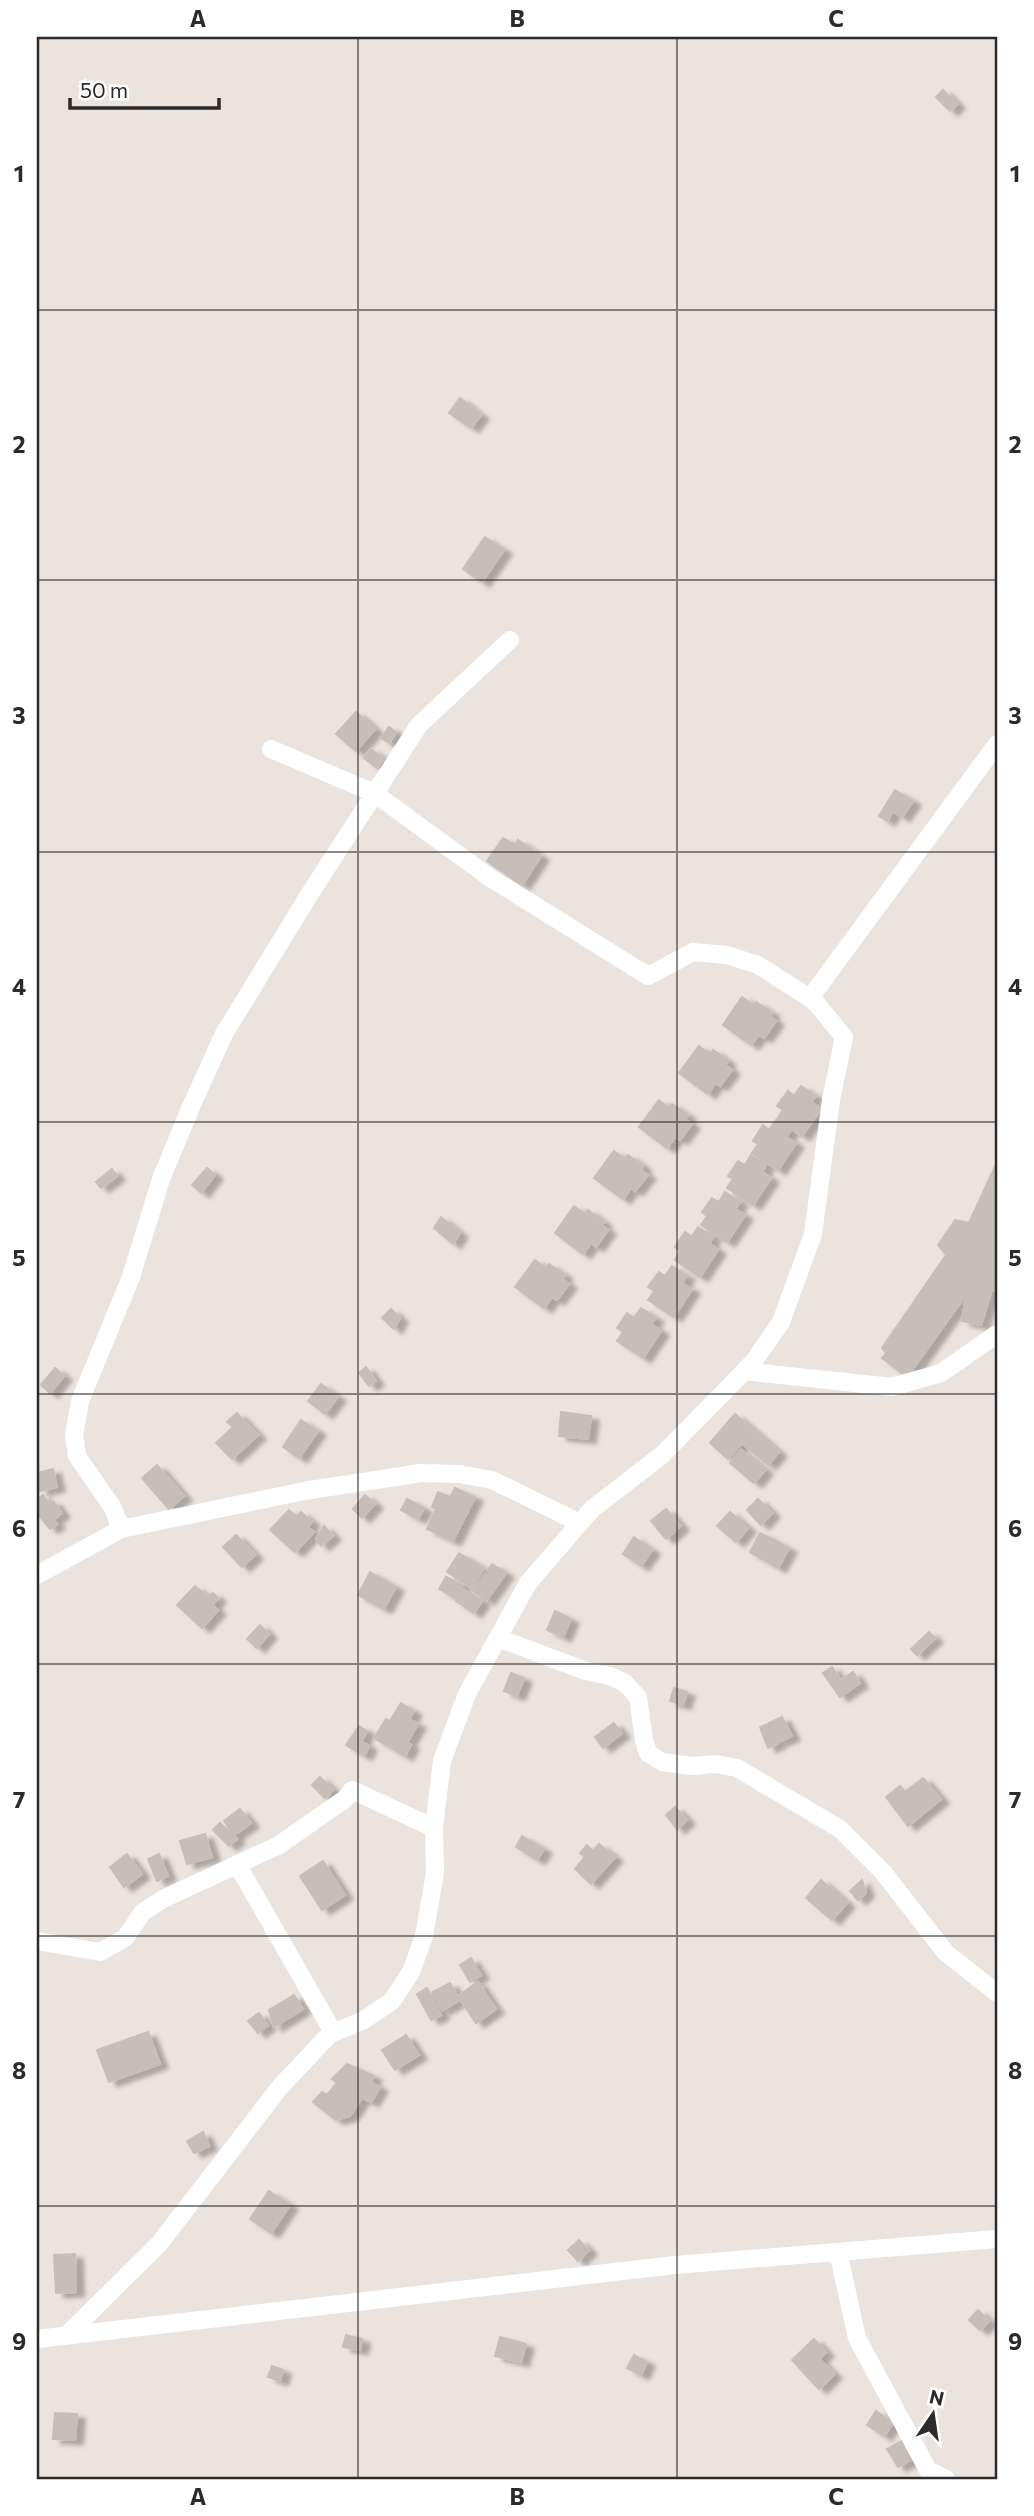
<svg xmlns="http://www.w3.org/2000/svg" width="1034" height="2516" font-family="Commissioner,sans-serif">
  <defs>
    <filter id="shadow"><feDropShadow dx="8" dy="4.5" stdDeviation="2" flood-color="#0004"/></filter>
  </defs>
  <rect width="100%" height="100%" fill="#ebe3de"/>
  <!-- building -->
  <path fill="#c4bfb9" stroke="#c7bfb7" stroke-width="2" filter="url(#shadow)" d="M 943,90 L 957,104 L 950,111 L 936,97 Z
    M 460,398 L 481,415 L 471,428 L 449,413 Z
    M 485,537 L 504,550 L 482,582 L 463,569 Z
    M 356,712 L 375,729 L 356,751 L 336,734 Z
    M 389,727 L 396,732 L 389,743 L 381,738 Z
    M 371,749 L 384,759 L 377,768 L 364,758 Z
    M 895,790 L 913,801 L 902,817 L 893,811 L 887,821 L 879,816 Z
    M 503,838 L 515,845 L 518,840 L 541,856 L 522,885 L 487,861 Z
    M 742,997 L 753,1005 L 756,1002 L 772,1013 L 769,1016 L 776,1021 L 764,1038 L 759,1035 L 751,1045 L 723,1025 Z
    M 699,1046 L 710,1054 L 713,1050 L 728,1061 L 725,1065 L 732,1070 L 720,1086 L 715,1083 L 708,1094 L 679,1073 Z
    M 801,1086 L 816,1096 L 811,1102 L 821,1109 L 802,1136 L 777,1119 L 783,1110 L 777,1106 L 788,1091 L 794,1096 Z
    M 659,1100 L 669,1108 L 672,1104 L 688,1115 L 685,1119 L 692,1124 L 680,1140 L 675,1137 L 667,1148 L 639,1127 Z
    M 776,1120 L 791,1130 L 786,1137 L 796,1143 L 778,1170 L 752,1153 L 758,1144 L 753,1141 L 763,1125 L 769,1130 Z
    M 614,1151 L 625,1159 L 628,1155 L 643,1166 L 641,1170 L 648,1175 L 635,1191 L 631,1188 L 623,1199 L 594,1178 Z
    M 751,1155 L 766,1165 L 762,1172 L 771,1178 L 753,1205 L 727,1188 L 733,1179 L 728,1176 L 738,1161 L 745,1165 Z
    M 997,1162 L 997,1292 L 992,1289 L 981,1325 L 962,1321 L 966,1295 L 907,1377 L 882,1358 L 886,1353 L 882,1348 L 946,1255 L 938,1245 L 955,1220 L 969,1223 Z
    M 207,1168 L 215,1175 L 201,1193 L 192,1185 Z
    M 112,1169 L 117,1176 L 101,1188 L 96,1182 Z
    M 725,1192 L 740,1202 L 735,1209 L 745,1215 L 727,1242 L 701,1225 L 707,1216 L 702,1212 L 712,1198 L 719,1202 Z
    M 574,1206 L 585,1214 L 588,1210 L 604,1222 L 601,1225 L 608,1230 L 596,1247 L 591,1243 L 583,1254 L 555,1233 Z
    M 441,1217 L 460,1233 L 453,1244 L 434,1228 Z
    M 698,1227 L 713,1237 L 709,1243 L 718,1250 L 700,1277 L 675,1260 L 680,1251 L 675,1247 L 685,1232 L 692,1237 Z
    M 535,1260 L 546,1268 L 549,1264 L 565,1275 L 562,1279 L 569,1284 L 557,1300 L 552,1297 L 544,1308 L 515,1287 Z
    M 672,1266 L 687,1276 L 682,1283 L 692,1289 L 674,1317 L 648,1300 L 654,1291 L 648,1287 L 659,1272 L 665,1276 Z
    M 641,1308 L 656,1318 L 651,1324 L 661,1331 L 643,1358 L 617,1341 L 623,1332 L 617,1328 L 627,1313 L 634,1318 Z
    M 391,1309 L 400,1318 L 394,1329 L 382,1318 Z
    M 366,1367 L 376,1381 L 369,1386 L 359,1373 Z
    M 55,1368 L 64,1376 L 50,1393 L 41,1385 Z
    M 321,1384 L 338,1397 L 325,1414 L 308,1401 Z
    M 561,1412 L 591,1416 L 588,1439 L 559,1436 Z
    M 237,1413 L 258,1435 L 232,1459 L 216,1443 L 233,1427 L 227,1422 Z
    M 735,1414 L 779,1452 L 768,1465 L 742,1443 L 728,1459 L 710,1443 Z
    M 301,1420 L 318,1431 L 299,1458 L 283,1447 Z
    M 741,1450 L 765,1470 L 754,1483 L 730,1463 Z
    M 157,1465 L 184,1496 L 169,1509 L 142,1478 Z
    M 53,1469 L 57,1487 L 40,1491 L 37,1473 Z
    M 455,1488 L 475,1497 L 453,1541 L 427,1529 L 436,1509 L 432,1507 L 438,1492 L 450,1497 Z
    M 43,1495 L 49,1504 L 53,1501 L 62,1513 L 53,1520 L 57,1524 L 50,1529 L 37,1513 L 37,1500 Z
    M 365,1495 L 375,1504 L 362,1518 L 353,1509 Z
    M 407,1499 L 424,1508 L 418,1519 L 401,1510 Z
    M 758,1499 L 772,1513 L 761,1525 L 747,1510 Z
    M 666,1509 L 681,1526 L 666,1539 L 651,1521 Z
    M 289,1510 L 297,1517 L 301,1512 L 312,1522 L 307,1527 L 314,1532 L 295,1552 L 270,1530 Z
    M 730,1512 L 748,1528 L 736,1542 L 717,1526 Z
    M 324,1526 L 333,1536 L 321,1546 L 316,1539 Z
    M 760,1533 L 789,1548 L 778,1568 L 750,1552 Z
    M 236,1535 L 255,1555 L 242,1567 L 223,1547 Z
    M 634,1537 L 652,1550 L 641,1566 L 623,1554 Z
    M 459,1553 L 484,1568 L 472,1588 L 447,1572 Z
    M 492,1564 L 506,1573 L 487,1600 L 473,1591 L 485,1574 L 491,1578 L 493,1575 L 487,1571 Z
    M 370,1572 L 396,1587 L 384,1609 L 358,1595 Z
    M 446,1577 L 462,1585 L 455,1598 L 439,1589 Z
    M 195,1586 L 208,1597 L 213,1593 L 218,1598 L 212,1605 L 218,1610 L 202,1628 L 177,1605 Z
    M 463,1589 L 482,1601 L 474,1613 L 456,1601 Z
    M 555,1611 L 571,1619 L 563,1637 L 547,1630 Z
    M 260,1625 L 269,1634 L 257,1648 L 247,1639 Z
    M 929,1632 L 935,1638 L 917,1655 L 911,1649 Z
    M 832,1667 L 841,1680 L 853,1672 L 860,1683 L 840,1697 L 823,1673 Z
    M 511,1673 L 524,1678 L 517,1696 L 504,1691 Z
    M 674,1688 L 687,1692 L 683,1705 L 670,1701 Z
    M 401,1703 L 414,1711 L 409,1719 L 418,1724 L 407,1743 L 411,1745 L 405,1756 L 374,1738 L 386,1719 L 390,1721 Z
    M 782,1717 L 792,1736 L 779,1742 L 769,1723 Z
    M 614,1723 L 622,1733 L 603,1748 L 595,1737 Z
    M 768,1724 L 777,1744 L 768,1748 L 760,1727 Z
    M 359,1726 L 367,1731 L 361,1741 L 369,1746 L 364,1756 L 346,1745 Z
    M 320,1777 L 333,1790 L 325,1798 L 312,1785 Z
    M 923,1778 L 941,1799 L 908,1826 L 886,1797 L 900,1786 L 905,1792 Z
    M 675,1807 L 687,1820 L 677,1829 L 666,1815 Z
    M 240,1809 L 251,1823 L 234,1835 L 224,1821 Z
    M 220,1823 L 237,1839 L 229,1846 L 213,1830 Z
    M 205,1834 L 212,1857 L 187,1864 L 180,1841 Z
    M 522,1836 L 544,1849 L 537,1860 L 516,1847 Z
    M 599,1844 L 615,1857 L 591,1884 L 575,1869 L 585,1857 L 580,1853 L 587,1845 L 593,1851 Z
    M 127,1854 L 142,1874 L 124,1887 L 110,1867 Z
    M 159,1854 L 168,1876 L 157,1881 L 148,1859 Z
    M 323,1861 L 345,1895 L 322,1910 L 300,1876 Z
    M 821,1880 L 847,1903 L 832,1920 L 806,1898 Z
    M 862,1880 L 866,1893 L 858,1900 L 850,1891 Z
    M 471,1958 L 481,1975 L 470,1982 L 460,1965 Z
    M 478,1982 L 496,2009 L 476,2023 L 458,1996 Z
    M 450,1983 L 460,2000 L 442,2010 L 433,1992 Z
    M 427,1988 L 441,2015 L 431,2020 L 417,1994 Z
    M 294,1995 L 303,2009 L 274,2027 L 269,2010 Z
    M 259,2013 L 268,2025 L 258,2033 L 248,2021 Z
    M 148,2032 L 160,2064 L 109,2082 L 97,2050 Z
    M 406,2035 L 419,2055 L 395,2070 L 382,2050 Z
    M 347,2064 L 374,2076 L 371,2082 L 380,2087 L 371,2102 L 362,2098 L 350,2116 L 336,2120 L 313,2102 L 322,2092 L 327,2095 L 337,2083 L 332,2079 Z
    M 203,2132 L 209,2146 L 194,2153 L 187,2141 Z
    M 269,2191 L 290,2205 L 271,2233 L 250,2219 Z
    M 579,2240 L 589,2250 L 578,2261 L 568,2250 Z
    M 75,2254 L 76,2292 L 56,2293 L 54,2255 Z
    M 978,2310 L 989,2321 L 980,2330 L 969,2320 Z
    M 346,2335 L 362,2339 L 360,2350 L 343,2347 Z
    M 500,2337 L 526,2344 L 521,2362 L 495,2356 Z
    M 814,2339 L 826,2352 L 819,2359 L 834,2374 L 819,2389 L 792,2360 Z
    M 634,2355 L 647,2362 L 641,2375 L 627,2368 Z
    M 272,2366 L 283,2370 L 280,2381 L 268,2377 Z
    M 876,2411 L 893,2423 L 884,2436 L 867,2425 Z
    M 55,2413 L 77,2414 L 75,2440 L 53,2439 Z
    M 907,2438 L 918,2456 L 898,2467 L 887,2449 Z"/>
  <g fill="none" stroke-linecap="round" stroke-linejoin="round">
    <!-- street -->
    <path stroke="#fff" stroke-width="18" d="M 810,998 L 997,744
      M 744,1371 L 892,1387 L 941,1373 L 997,1334
      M 121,1529 L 113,1508 L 77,1456 L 74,1435 L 80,1401 L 131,1277 L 161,1179 L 193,1102 L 224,1034 L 309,895 L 419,725 L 510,640
      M 37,1575 L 121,1529 L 304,1491 L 421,1473 L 459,1474 L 492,1480 L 580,1523
      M 498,1638 L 586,1671 L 610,1676 L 625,1683 L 638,1697 L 644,1740 L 648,1753 L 662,1762 L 692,1766 L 716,1764 L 737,1768 L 840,1829 L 883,1872 L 946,1953 L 997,1993
      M 237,1864 L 333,2032
      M 37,1941 L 100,1952 L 125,1938 L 143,1912 L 163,1899 L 279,1845 L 345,1799 L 352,1790 L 434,1828
      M 838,2252 L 857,2338 L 928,2470 L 946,2479
      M 66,2336 L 159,2244 L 280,2087 L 330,2034 L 364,2020 L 392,2001 L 411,1972 L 424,1936 L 435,1873 L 434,1828 L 442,1761 L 467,1694 L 528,1583 L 592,1509 L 662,1455 L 726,1390 L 754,1361 L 781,1322 L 813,1234 L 831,1100 L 844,1037 L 816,1003 L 810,998 L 758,965 L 727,955 L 693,952 L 648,976 L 489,877 L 374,793 L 271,749
      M 37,2339 L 675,2265 L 997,2239"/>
  </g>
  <!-- grid -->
  <path fill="none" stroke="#2b2b2b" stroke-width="2" stroke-opacity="0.55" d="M 358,37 L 358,2479M 677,37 L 677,2479M 37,310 L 997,310M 37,580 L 997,580M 37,852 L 997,852M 37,1122 L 997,1122M 37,1394 L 997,1394M 37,1664 L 997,1664M 37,1936 L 997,1936M 37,2206 L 997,2206"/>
  <!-- border -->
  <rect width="1034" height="2516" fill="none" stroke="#ffffff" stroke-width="77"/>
  <!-- north arrow -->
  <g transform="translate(933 2414) rotate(13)" stroke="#ffffff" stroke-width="5" paint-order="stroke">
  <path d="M0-5L12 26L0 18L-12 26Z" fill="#2b2b2b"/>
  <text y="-10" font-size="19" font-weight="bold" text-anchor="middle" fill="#2b2b2b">N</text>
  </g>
  <!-- scale -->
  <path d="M70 98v10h149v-10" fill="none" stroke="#2b2b2b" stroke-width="3.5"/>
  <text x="80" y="98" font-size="21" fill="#2b2b2b" stroke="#ffffff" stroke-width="5" paint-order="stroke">50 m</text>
  <rect x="38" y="38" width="958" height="2440" fill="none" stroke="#2b2b2b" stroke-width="2.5"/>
  <g font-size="23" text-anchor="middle" font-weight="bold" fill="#2b2b2b">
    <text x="198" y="27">A</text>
    <text x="517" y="27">B</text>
    <text x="836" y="27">C</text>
    <text x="19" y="182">1</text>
    <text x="1015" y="182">1</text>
    <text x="19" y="453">2</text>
    <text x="1015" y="453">2</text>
    <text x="19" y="724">3</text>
    <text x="1015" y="724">3</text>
    <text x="19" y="995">4</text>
    <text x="1015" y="995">4</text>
    <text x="19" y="1266">5</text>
    <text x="1015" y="1266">5</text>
    <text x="19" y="1537">6</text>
    <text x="1015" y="1537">6</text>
    <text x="19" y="1808">7</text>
    <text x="1015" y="1808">7</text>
    <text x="19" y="2079">8</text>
    <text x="1015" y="2079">8</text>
    <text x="19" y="2350">9</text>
    <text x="1015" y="2350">9</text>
    <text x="198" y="2505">A</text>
    <text x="517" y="2505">B</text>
    <text x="836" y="2505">C</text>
  </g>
</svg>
